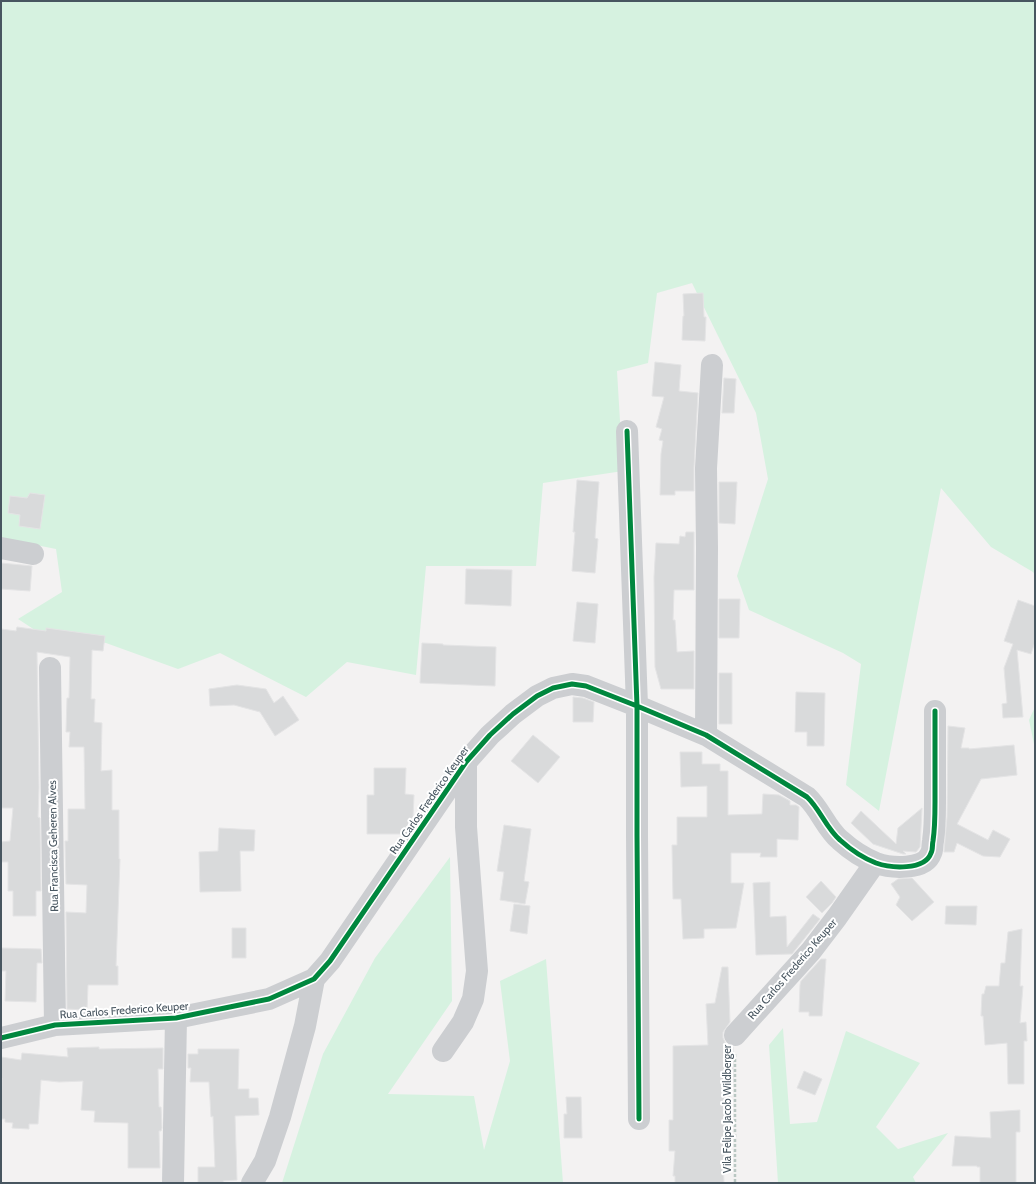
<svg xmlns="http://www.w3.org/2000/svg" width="1036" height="1184" font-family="Cabin,sans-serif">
  <rect width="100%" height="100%" fill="#f3f2f2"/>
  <!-- green -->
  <path fill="#d6f2e0" d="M 1,1 L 1035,1 L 1035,575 L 1033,572 L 991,547 L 941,488 L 879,811 L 846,785 L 861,664 L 843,653 L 749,610 L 737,576 L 768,479 L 756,413 L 692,283 L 657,293 L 648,363 L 617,371 L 623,471 L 543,483 L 536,566 L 426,566 L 416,675 L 347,662 L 306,697 L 220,653 L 178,669 L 106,643 L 41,634 L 18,619 L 62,592 L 56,549 L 1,538 Z
    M 1035,707 L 1035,749 L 1029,720 Z
    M 450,857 L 452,1001 L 388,1094 L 474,1096 L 484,1150 L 510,1061 L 500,981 L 546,959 L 563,1183 L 282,1183 L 323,1054 L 375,958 Z
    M 783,1028 L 790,1124 L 817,1122 L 846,1031 L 920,1063 L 876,1127 L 898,1149 L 948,1133 L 913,1177 L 916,1183 L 778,1183 L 769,1045 Z"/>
  <!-- building -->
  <path fill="#d9dadb" stroke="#e4e4e5" d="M 703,293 L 704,317 L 706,317 L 705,341 L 682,340 L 683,316 L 684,316 L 683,294 Z
    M 655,362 L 681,365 L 679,391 L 698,393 L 694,467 L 694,491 L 675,491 L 675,495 L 660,495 L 661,454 L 663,441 L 659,440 L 662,429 L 656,427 L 664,397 L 652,396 Z
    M 724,378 L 736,379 L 734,413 L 722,413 Z
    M 577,480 L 599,482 L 595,538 L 598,539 L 595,573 L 572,571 L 575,532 L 573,532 Z
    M 719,482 L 737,482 L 735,524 L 719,523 Z
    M 30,493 L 45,495 L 40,529 L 19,526 L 20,515 L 8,513 L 10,496 L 27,498 Z
    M 686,532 L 694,532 L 694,590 L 674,590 L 673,620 L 675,620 L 677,652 L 694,651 L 694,689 L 661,689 L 655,667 L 654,577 L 656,543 L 679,544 L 680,536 L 685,537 Z
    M 1,563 L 32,566 L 30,591 L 1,589 Z
    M 466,569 L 512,570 L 511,606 L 465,604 Z
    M 719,599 L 740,599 L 739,638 L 719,638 Z
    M 1018,600 L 1035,606 L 1035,642 L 1031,654 L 1017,650 L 1023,717 L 1003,718 L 1002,704 L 1007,703 L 1004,668 L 1013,644 L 1004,641 Z
    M 577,602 L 598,604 L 595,643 L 573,641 Z
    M 17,627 L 46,631 L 46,628 L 105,636 L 103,651 L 92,650 L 91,699 L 95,699 L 94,722 L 102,723 L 101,771 L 112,770 L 112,810 L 119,810 L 119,859 L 120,859 L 116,966 L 118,966 L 118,985 L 88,985 L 87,1010 L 67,1009 L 66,912 L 86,913 L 87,885 L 66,884 L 65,841 L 68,841 L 68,809 L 85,809 L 84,747 L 69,747 L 70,732 L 66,732 L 67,698 L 69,698 L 70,657 L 37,652 L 39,787 L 38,817 L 40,818 L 41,891 L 36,891 L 36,916 L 13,916 L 13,891 L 8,891 L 8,862 L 1,862 L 1,842 L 10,841 L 13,808 L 1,808 L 1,629 L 16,631 Z
    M 422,643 L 443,644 L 443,645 L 496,647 L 495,686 L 420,683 Z
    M 719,673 L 732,673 L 732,724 L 719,724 Z
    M 237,685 L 266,689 L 274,703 L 283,696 L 299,720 L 275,736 L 260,712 L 234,705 L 210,706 L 209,689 Z
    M 796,692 L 825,693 L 824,746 L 807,746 L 807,732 L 795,732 Z
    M 573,697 L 583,698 L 594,702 L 593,722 L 573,722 Z
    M 948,726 L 965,728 L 961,748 L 969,748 L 969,749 L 1014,745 L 1017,775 L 981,779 L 957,824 L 988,840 L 993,830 L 1010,839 L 1000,857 L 983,856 L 957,843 L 954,852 L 944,852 L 947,817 Z
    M 533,735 L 560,757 L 538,783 L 511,761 Z
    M 680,752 L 702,752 L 702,764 L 720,764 L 720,771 L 728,771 L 728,815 L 762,814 L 763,794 L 779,795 L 790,801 L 790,805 L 796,805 L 799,807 L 798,840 L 777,839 L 777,857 L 760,857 L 761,853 L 731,853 L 731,883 L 744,883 L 736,928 L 704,929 L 704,938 L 683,939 L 681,899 L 673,899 L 672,845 L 677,845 L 677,817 L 707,817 L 707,786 L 681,787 Z
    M 374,768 L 406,768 L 405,794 L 414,795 L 413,817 L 402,834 L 367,834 L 367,795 L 374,795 Z
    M 922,808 L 920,847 L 916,852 L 903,851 L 906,854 L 903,854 L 873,844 L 851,823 L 861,811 L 896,844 L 898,828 Z
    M 504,825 L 531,829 L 524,881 L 529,882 L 525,904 L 500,900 L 504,872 L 497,871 Z
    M 219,828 L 255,830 L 254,851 L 240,851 L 241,891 L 200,892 L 199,852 L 218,851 Z
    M 912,878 L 934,902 L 912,921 L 896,905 L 900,897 L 891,884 L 898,879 Z
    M 821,881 L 836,897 L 832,903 L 822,913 L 806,897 Z
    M 770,882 L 770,917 L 786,916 L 787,947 L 813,914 L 820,919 L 792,954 L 756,955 L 753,883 Z
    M 514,904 L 530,906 L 527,934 L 510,931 Z
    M 946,906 L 977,906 L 976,925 L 945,924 Z
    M 232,928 L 246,928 L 246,958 L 232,958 Z
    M 1022,929 L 1020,986 L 1023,986 L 1020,1023 L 1026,1022 L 1027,1041 L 1024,1041 L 1024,1084 L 1008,1084 L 1007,1043 L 985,1045 L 983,1016 L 981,1016 L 982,994 L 984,994 L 986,986 L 999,986 L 1001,963 L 1005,963 L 1008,932 Z
    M 1,948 L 41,949 L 42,963 L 37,963 L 36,1002 L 5,1001 L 6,971 L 1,971 Z
    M 821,959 L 826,959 L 822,1016 L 809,1016 L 809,1012 L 799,1012 L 800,985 L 801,981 Z
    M 722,967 L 728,967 L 730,1022 L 723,1032 L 723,1038 L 726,1044 L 733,1047 L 733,1083 L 730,1083 L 730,1159 L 723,1159 L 724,1183 L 675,1183 L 675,1176 L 673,1176 L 675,1151 L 669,1151 L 669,1120 L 673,1120 L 673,1046 L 708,1045 L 706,1004 L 715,1003 Z
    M 99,1047 L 99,1049 L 163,1048 L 163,1069 L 158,1069 L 159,1107 L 161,1107 L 162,1128 L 161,1131 L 159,1131 L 160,1168 L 128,1168 L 128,1123 L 94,1122 L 95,1111 L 81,1110 L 83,1081 L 59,1082 L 41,1080 L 38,1124 L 29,1124 L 29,1129 L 12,1128 L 13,1123 L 5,1122 L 5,1119 L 1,1119 L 2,1078 L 1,1078 L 1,1057 L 21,1060 L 22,1053 L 68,1057 L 67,1048 Z
    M 198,1049 L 239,1049 L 238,1089 L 249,1089 L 249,1098 L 258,1098 L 259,1115 L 235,1116 L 237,1180 L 223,1181 L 224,1183 L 198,1183 L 198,1167 L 215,1167 L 213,1116 L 211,1117 L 209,1082 L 190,1082 L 191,1068 L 188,1068 L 188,1054 L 198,1054 Z
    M 804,1071 L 822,1079 L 815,1095 L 797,1088 Z
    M 566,1097 L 581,1097 L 582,1138 L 564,1138 L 564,1114 L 567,1114 Z
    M 1020,1110 L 1020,1132 L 1016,1132 L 1016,1183 L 980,1183 L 980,1167 L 977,1167 L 977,1166 L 952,1166 L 955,1136 L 991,1138 L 990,1112 Z"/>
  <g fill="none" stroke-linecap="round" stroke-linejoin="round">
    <!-- path -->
    <path stroke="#b9c7c2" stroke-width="2.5" stroke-dasharray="3 2" stroke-linecap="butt" d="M 735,1054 L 735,1183"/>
    <!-- minor -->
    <path stroke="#ccced1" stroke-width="22" d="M 627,431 L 637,706 L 637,835 L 639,1119
      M 1,548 L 33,554
      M 50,668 L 55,1025
      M 706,735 L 707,548 L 706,468 L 712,365
      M 735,1035 L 811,951 L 837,917 L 875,863
      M 1,1038 L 55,1025 L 176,1018 L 269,999 L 314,979 L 330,961 L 466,762 L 490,735 L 513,714 L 537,696 L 553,688 L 572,684 L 586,686 L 637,706 L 706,735 L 807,797 C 820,809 826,828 840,840 C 850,849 863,858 876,863 C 890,868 925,871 931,853 C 933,850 932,845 933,841 C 935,828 935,815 935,802 C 935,771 935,741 935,711
      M 443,1051 L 463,1022 L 473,999 L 477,971 L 466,827 L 466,762
      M 173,1183 L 176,1018
      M 252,1183 L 265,1161 L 280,1117 L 305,1026 L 314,979"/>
    <!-- cycleway casing -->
    <g stroke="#fff" stroke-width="8">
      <path id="cycleway" d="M 627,431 L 637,706 L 637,835 L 639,1119
        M 1,1038 L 55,1025 L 176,1018 L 269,999 L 314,979 L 330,961 L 466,762 L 490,735 L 513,714 L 537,696 L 553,688 L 572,684 L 586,686 L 637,706 L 706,735 L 807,797 C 820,809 826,828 840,840 C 850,849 863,858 876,863 C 890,868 925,871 931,853 C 933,850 932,845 933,841 C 935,828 935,815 935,802 C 935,771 935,741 935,711"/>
    </g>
    <!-- cycleway -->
    <use href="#cycleway" stroke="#00873e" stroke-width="5"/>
  </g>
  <g text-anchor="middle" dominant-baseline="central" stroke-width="4" stroke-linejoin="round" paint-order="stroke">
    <!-- street labels -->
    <g font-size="11" fill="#485660" stroke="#fff">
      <text transform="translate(429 800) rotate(-55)">Rua Carlos Frederico Keuper</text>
      <text transform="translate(53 846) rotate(-91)">Rua Francisca Geheren Alves</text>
      <text transform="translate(792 969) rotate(-49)">Rua Carlos Frederico Keuper</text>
      <text transform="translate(124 1010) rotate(-4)">Rua Carlos Frederico Keuper</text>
      <text transform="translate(727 1109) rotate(-90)">Vila Felipe Jacob Wildberger</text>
    </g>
  </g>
  <!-- border -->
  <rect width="1036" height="1184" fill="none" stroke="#485660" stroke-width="4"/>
</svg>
